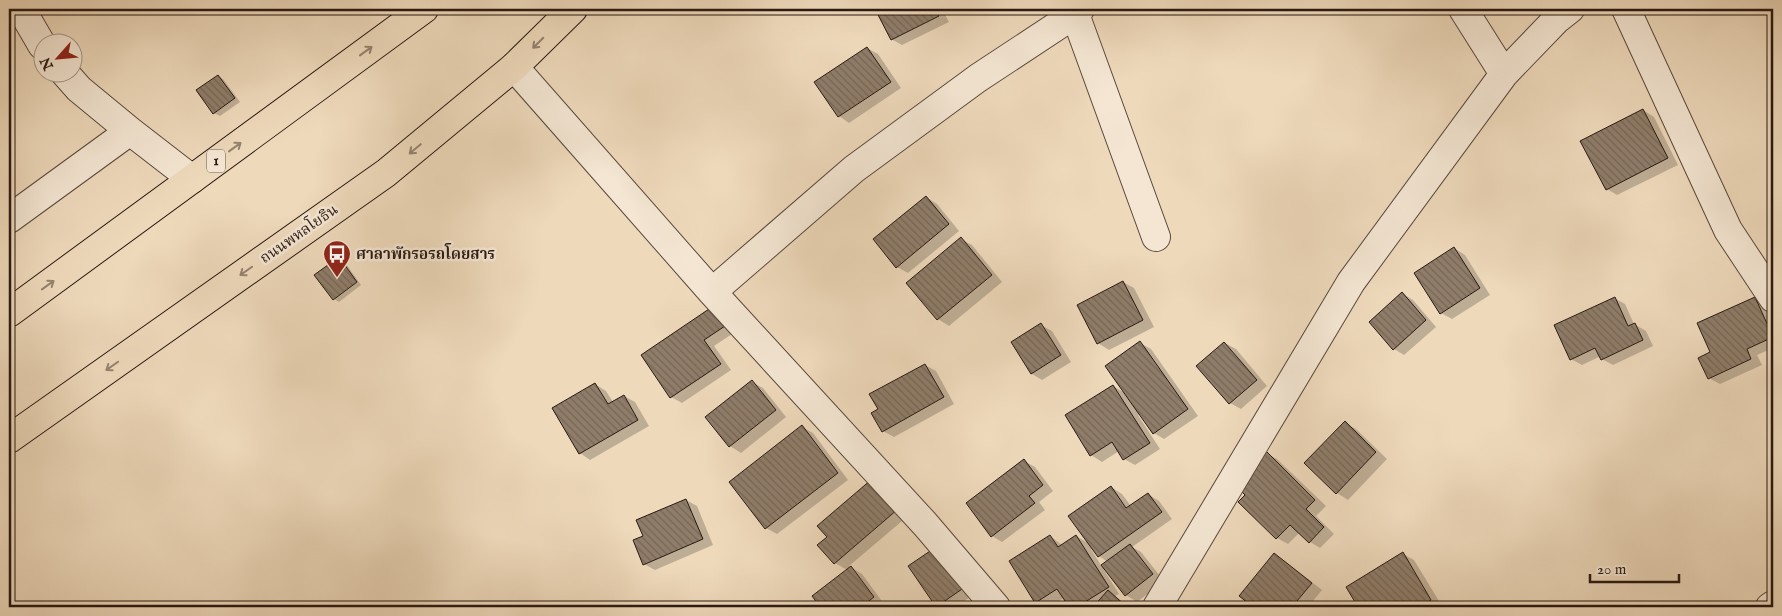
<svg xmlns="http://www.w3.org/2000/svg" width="1782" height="616" font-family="'IM FELL English','Noto Serif Thai',serif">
  <defs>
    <pattern id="building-back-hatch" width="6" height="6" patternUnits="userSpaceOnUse" patternTransform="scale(1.25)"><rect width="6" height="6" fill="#8f7d6a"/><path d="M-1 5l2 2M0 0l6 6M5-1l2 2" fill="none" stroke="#756656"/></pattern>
  </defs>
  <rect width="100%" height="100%" fill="#eed9bb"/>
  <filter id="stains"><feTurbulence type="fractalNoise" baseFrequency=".004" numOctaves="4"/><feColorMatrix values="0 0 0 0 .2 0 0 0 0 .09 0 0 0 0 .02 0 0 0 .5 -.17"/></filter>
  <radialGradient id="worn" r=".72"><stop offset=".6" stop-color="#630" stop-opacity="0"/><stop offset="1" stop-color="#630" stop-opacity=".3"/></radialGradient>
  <!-- shadow -->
  <path fill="#0003" fill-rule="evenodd" d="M 877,9 L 942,9 L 949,22 L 902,45 L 891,39 Z
    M 867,48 L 878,54 L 901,88 L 849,123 L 839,116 Z
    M 218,76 L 223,79 L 240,102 L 220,116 L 214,113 L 198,91 Z
    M 1643,110 L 1654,117 L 1678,165 L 1617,195 L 1607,189 Z
    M 926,197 L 937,204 L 959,231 L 908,273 L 897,267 Z
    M 961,239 L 972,245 L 1002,282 L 949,326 L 938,319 L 908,283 Z
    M 1454,248 L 1465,255 L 1490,295 L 1452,319 L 1441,313 Z
    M 339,258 L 344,261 L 361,285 L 339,302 L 334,299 Z
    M 1123,282 L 1134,288 L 1154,327 L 1109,350 L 1098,343 Z
    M 1403,294 L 1413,300 L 1436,327 L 1404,355 L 1394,349 Z
    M 1614,298 L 1625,304 L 1634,324 L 1646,331 L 1653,346 L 1613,365 L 1602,359 L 1601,356 L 1582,365 L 1571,359 Z
    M 1755,298 L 1766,305 L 1773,320 L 1773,348 L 1757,355 L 1762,365 L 1720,384 L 1709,378 L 1712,353 Z
    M 712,308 L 735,332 L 714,346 L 731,370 L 682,403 L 671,397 Z
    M 1041,325 L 1052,331 L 1071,362 L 1042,380 L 1032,374 Z
    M 1140,343 L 1151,349 L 1198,416 L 1164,439 L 1154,433 L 1140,414 L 1138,415 L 1160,449 L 1135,465 L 1124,459 L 1119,451 L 1102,462 L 1091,455 L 1066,416 L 1113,386 L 1125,393 Z
    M 1225,343 L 1236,349 L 1267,386 L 1241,409 L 1230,403 Z
    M 925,365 L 936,371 L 954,404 L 894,437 L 883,431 L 879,409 Z
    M 752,382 L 763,388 L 786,417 L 741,453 L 730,446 Z
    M 595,384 L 606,391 L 613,402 L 624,396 L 635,402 L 649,426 L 590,460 L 580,453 Z
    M 1345,423 L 1356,429 L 1387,459 L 1348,500 L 1337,493 L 1305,463 Z
    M 802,427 L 813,433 L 848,480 L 777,534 L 766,528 Z
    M 1266,453 L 1277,459 L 1326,506 L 1316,516 L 1334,534 L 1320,548 L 1310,542 L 1300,532 L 1288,544 L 1277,538 L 1240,502 L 1247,495 Z
    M 1024,461 L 1035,467 L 1053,491 L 1039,502 L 1045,510 L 1002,542 L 992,536 Z
    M 872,480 L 908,516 L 849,566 L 862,574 L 884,604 L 880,607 L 822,607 L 814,596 L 847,570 L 835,563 L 829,537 Z
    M 1111,487 L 1122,494 L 1131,506 L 1148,494 L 1159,501 L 1172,519 L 1132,547 L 1141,552 L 1164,581 L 1137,602 L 1126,595 L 1105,569 L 1104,570 L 1119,594 L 1115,596 L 1129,607 L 1070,607 L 1064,598 L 1049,607 L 1045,607 L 1036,602 L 1011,561 L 1050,536 L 1062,545 L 1076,536 L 1090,544 ZM 1093,548 L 1099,556 L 1108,562 L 1102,567 L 1091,549 Z
    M 686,500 L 697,506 L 713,545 L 655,570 L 644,564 L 644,536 Z
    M 1274,554 L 1285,561 L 1322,590 L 1308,607 L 1255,607 L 1241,596 Z
    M 1403,554 L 1414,560 L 1442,606 L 1360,607 L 1348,587 Z
    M 910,567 L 975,594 L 955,607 L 939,607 Z"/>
  <!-- building -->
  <path fill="url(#building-back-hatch)" stroke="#291913" d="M 875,9 L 935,9 L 939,16 L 891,40 Z
    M 867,47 L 891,82 L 838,117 L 814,82 Z
    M 218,75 L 235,98 L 213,114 L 196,90 Z
    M 1643,109 L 1668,158 L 1606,190 L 1580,141 Z
    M 926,196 L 949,224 L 896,268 L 873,239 Z
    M 961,237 L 992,275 L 937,320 L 906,283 Z
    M 1454,247 L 1480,288 L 1440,314 L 1414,273 Z
    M 339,257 L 357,282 L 333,300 L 314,275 Z
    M 1123,281 L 1143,320 L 1097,344 L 1077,305 Z
    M 1402,292 L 1426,320 L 1393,350 L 1369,322 Z
    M 1615,297 L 1628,326 L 1635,323 L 1643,340 L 1601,360 L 1595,348 L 1570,360 L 1554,325 Z
    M 1755,297 L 1773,337 L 1747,349 L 1751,359 L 1708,379 L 1698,358 L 1710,352 L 1697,323 Z
    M 712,307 L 725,326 L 704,340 L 721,364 L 670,398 L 641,355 Z
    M 1041,323 L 1061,355 L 1031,374 L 1011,342 Z
    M 1140,341 L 1188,409 L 1153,434 L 1105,366 Z
    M 1224,342 L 1257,380 L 1229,404 L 1196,366 Z
    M 925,364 L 944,397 L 882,432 L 871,413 L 878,409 L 869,394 Z
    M 752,380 L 776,410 L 729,447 L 705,417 Z
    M 595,383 L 608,404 L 624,395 L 638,420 L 579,454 L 552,408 Z
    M 1113,385 L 1150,443 L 1123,460 L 1112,442 L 1090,456 L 1065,415 Z
    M 1345,421 L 1376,452 L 1336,494 L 1304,463 Z
    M 802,425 L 838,473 L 765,529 L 729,482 Z
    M 1266,451 L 1315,500 L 1306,509 L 1324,527 L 1309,543 L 1290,525 L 1276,539 L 1238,502 L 1245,495 L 1234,484 Z
    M 1024,459 L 1043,485 L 1029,496 L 1035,503 L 991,537 L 966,503 Z
    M 872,479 L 898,509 L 834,564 L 817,545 L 827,537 L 817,526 Z
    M 1111,486 L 1126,508 L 1148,493 L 1162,512 L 1098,557 L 1068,516 Z
    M 686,499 L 703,539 L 643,565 L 633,540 L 643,536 L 636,520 Z
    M 1050,535 L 1058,547 L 1076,535 L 1109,587 L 1077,607 L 1069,607 L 1057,589 L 1035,603 L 1009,561 Z
    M 1130,544 L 1153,574 L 1125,596 L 1101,565 Z
    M 936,547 L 965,587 L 936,607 L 908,566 Z
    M 1403,552 L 1431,600 L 1419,607 L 1358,607 L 1346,587 Z
    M 1274,553 L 1312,583 L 1292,607 L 1253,607 L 1239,596 Z
    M 851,566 L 874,597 L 861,607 L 820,607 L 812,596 Z
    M 1108,590 L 1127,607 L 1093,607 Z"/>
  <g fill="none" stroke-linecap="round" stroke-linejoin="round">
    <!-- minor casing -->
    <g stroke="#5a493d" stroke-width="30">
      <path id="minor" d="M 21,9 L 42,45
        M 1463,9 L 1504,74
        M 1626,9 L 1728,230 L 1773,298
        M 1075,14 L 1156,237
        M 514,67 L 712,292 L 925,524 L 996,607
        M 64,72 L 79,89 L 130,131
        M 9,219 L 130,131 L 192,179
        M 712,292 L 854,169 L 978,78 L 1075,14 L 1080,9
        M 1157,607 L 1351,282 L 1504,74 L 1556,20 L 1570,9
        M 1770,607 L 1773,605"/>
    </g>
    <!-- highway casing -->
    <g stroke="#291913" stroke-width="30">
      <path id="highway" d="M 9,313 L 424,9
        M 9,439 L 386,173 L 514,67 L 573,9"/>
    </g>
    <!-- minor -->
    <use href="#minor" stroke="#f4e6d3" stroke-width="28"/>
    <!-- highway -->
    <use href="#highway" stroke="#eed9bb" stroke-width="28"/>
  </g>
  <!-- one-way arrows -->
  <defs><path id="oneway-shaft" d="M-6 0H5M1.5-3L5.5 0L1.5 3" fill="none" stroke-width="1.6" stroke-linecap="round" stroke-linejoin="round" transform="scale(1.25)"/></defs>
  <g stroke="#95836f">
    <use href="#oneway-shaft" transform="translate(538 43) rotate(135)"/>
    <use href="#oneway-shaft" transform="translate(366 51) rotate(-36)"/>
    <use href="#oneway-shaft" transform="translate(235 147) rotate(-36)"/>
    <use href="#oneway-shaft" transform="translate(415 149) rotate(140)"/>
    <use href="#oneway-shaft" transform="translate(246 271) rotate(145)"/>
    <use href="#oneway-shaft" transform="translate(48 285) rotate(-36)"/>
    <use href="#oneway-shaft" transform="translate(112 366) rotate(145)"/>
  </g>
  <!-- icons -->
  <defs>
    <g id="bus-pin" transform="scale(1.4375)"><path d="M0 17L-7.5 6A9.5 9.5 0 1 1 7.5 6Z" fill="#8f2418" stroke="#f4e6d3"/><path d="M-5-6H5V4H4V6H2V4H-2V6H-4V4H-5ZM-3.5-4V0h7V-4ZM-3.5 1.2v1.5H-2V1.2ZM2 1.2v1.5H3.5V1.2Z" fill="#fff"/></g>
  </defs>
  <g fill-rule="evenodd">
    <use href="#bus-pin" x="337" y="254"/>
  </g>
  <g text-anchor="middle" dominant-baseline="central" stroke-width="5" stroke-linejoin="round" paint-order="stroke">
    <!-- shield labels -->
    <rect fill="#f4e6d3" stroke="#66564d" stroke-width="1" x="207" y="149.5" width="18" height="23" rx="4"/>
    <g font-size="14" font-weight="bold" fill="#291913">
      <text x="216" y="161">1</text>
    </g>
    <!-- street labels -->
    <g font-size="15" fill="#291913" stroke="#f4e6d3">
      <text transform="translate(299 234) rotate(-35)">ถนนพหลโยธิน</text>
    </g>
    <!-- poi labels -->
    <g font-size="15" font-weight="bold" fill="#291913" stroke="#f4e6d3" text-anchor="start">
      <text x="356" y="254">ศาลาพักรอรถโดยสาร</text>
    </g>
  </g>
  <!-- margin -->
  <rect width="1782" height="616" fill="none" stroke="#eed9bb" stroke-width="30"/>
  <rect x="10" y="10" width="1762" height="596" fill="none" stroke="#291913" stroke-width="2.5"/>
  <rect x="15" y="15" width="1752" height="586" fill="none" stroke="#291913"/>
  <!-- north arrow -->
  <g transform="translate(58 58) rotate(243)"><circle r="24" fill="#f4e6d3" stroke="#a39486"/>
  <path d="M0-4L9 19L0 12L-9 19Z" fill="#8f2418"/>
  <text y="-8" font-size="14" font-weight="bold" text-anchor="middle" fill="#291913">N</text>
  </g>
  <!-- scale -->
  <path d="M1590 574v8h89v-8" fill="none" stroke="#291913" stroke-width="2.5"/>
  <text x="1597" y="574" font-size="15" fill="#291913" stroke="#f4e6d3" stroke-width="4" paint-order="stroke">20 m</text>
  <rect width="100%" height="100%" filter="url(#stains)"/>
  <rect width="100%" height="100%" fill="url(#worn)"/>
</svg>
